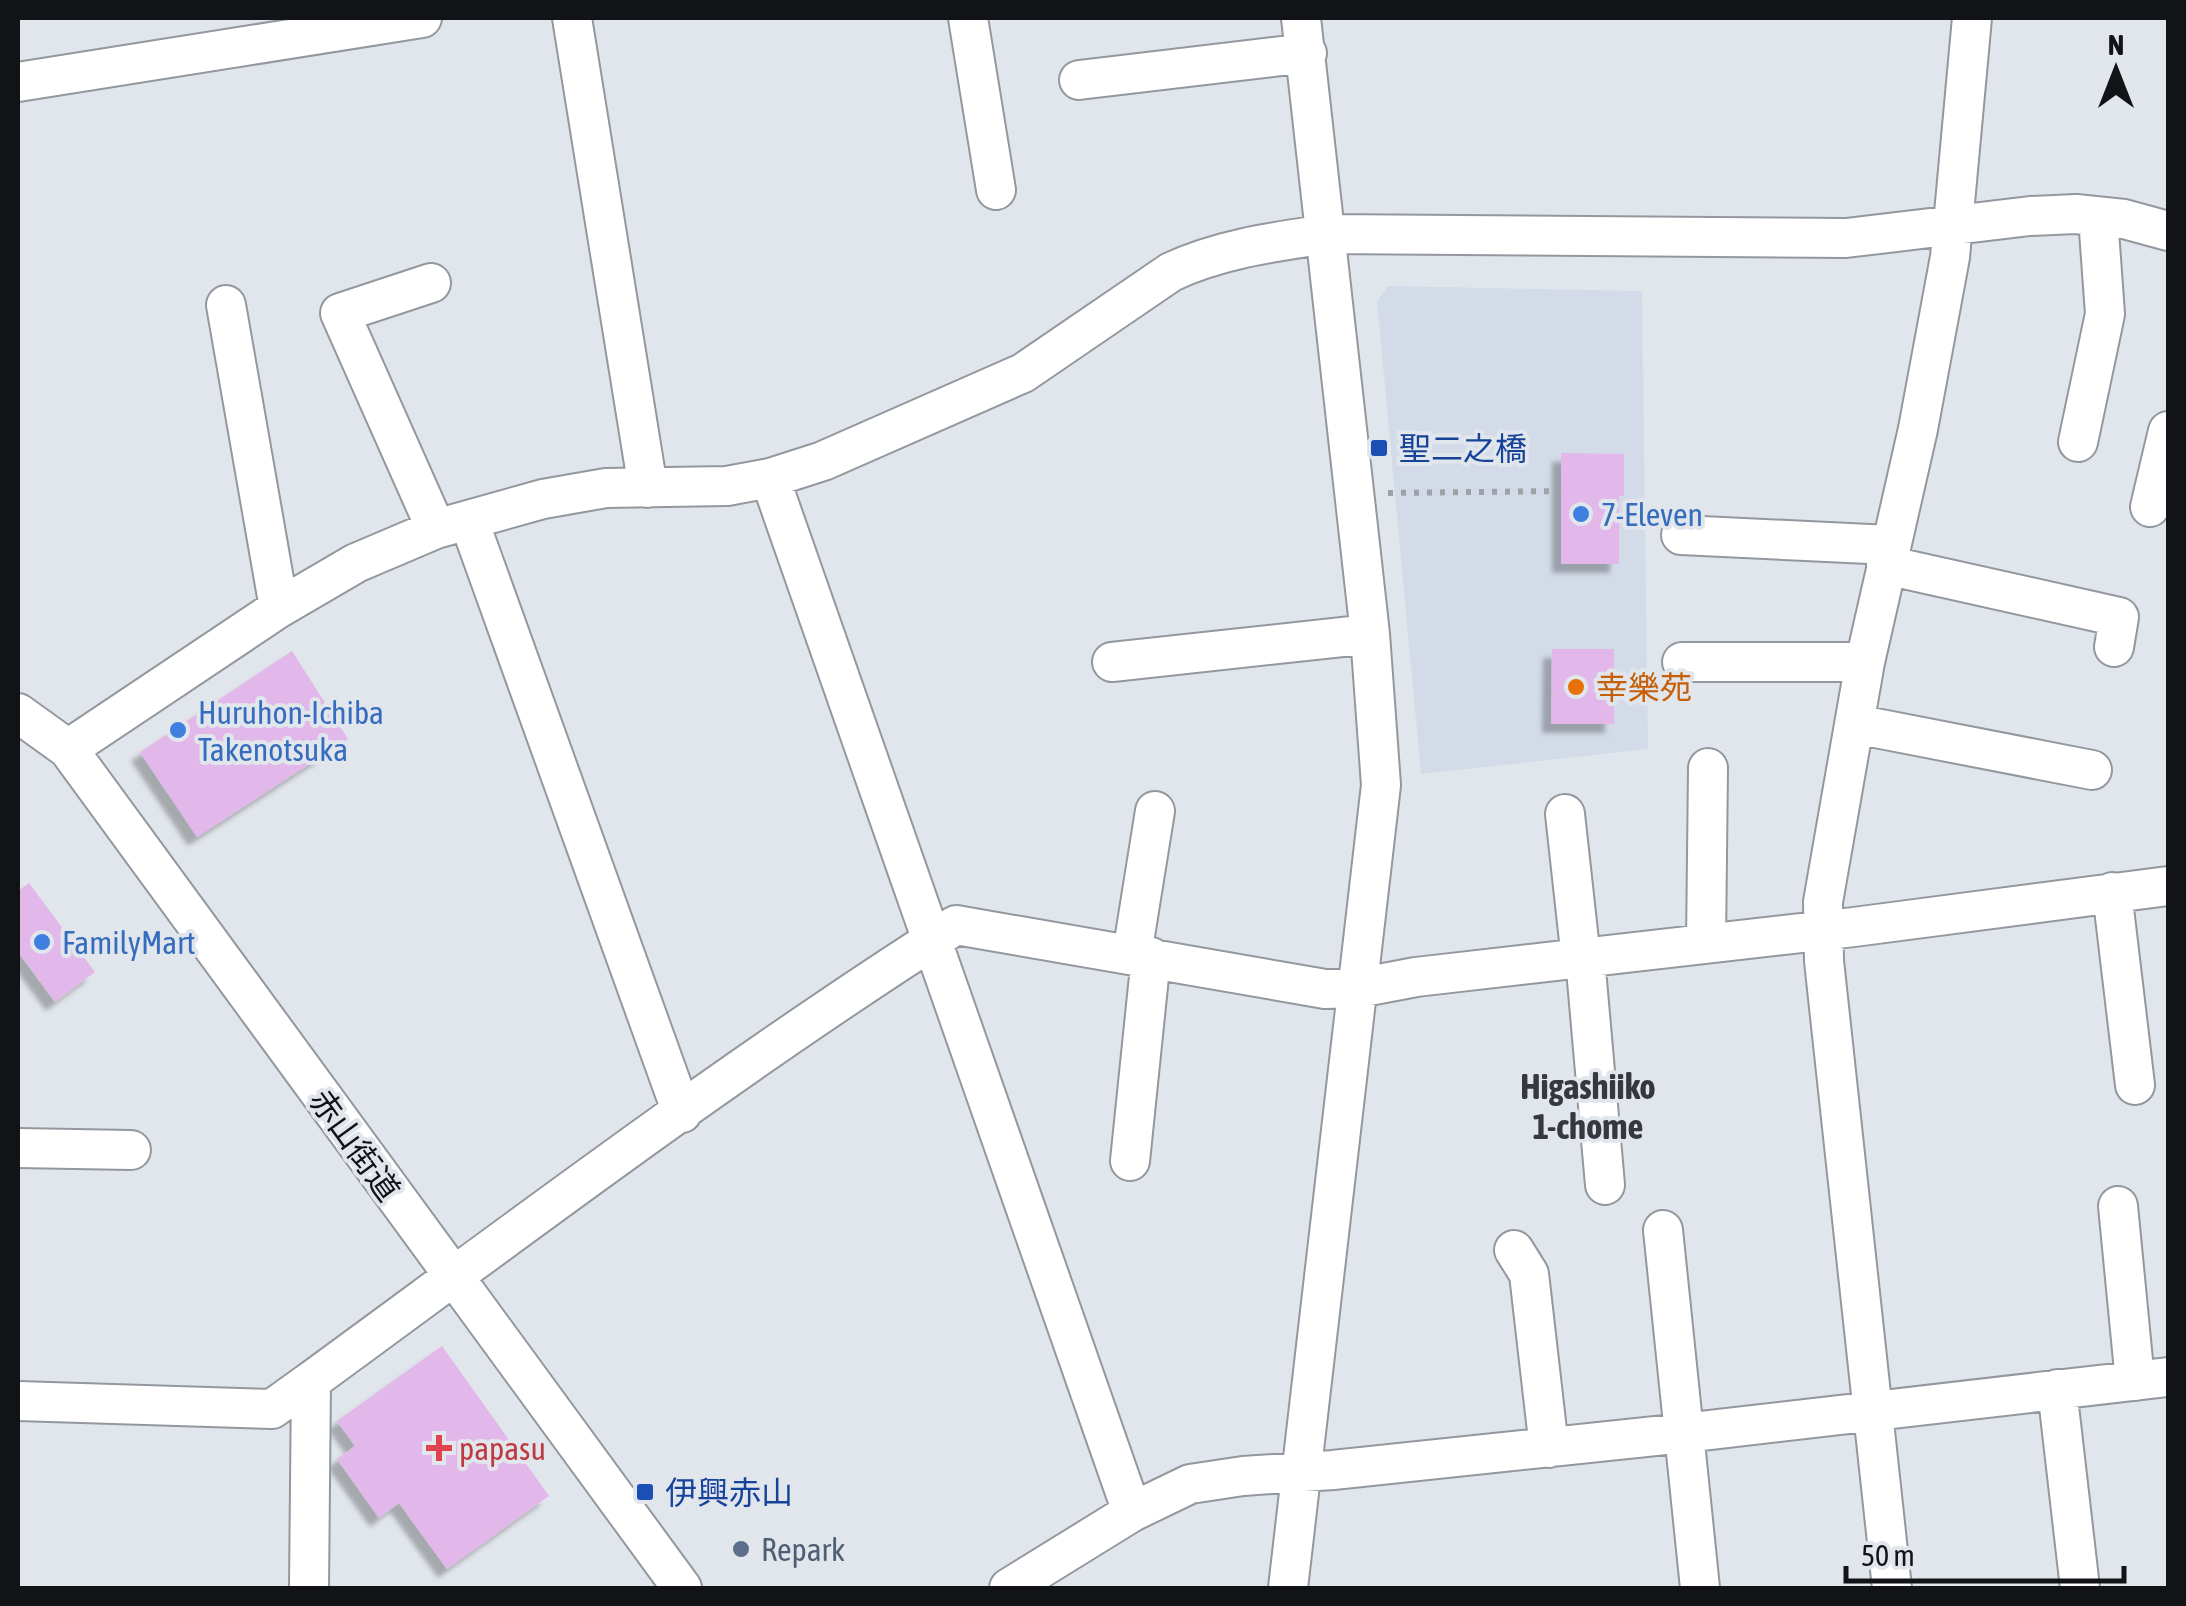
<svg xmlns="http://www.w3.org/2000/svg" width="2186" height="1606" font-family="'Asap Condensed','Noto Sans JP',sans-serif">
  <defs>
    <filter id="shadow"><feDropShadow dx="-9" dy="9" stdDeviation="2.5" flood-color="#0004"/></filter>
  </defs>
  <rect width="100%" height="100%" fill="#e1e6ec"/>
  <!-- built -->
  <path fill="#d3dbe8" d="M 1388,286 L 1642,291 L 1648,749 L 1421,774 L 1377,301 Z"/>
  <!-- building -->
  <path fill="#e2b7e9" filter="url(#shadow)" d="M 1561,453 L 1624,454 L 1624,496 L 1619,496 L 1619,564 L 1561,564 Z
    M 1552,649 L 1614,649 L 1614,724 L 1551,724 Z
    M 292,651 L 348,739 L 197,837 L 140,752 Z
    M 29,883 L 95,972 L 55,1002 L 18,952 L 18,891 Z
    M 442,1346 L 549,1496 L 447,1569 L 399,1503 L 379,1518 L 337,1459 L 355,1446 L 337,1421 Z"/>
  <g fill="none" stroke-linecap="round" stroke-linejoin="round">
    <!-- minor casing -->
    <g stroke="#93979e" stroke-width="42">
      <path id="minor" d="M 572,18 L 648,488
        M 968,18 L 996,190
        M 1079,80 L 1307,53
        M 18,82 L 422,18
        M 431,283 L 340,313 L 436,529
        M 226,305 L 279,608
        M 2078,442 L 2105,314 L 2098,217
        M 770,478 L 1132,1512
        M 2150,507 L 2168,431
        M 469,521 L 682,1113
        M 1681,535 L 1890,545
        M 1886,565 L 2119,617 L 2114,647
        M 1112,662 L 1370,634
        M 1682,662 L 1865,662
        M 18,713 L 68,749 L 682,1588
        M 1855,724 L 2092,770
        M 68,749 L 279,608 L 356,563 L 436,529 L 543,499 L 606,488 L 727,486 L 770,478 L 823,461 L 1023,373 L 1171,272 C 1220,249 1273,242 1327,234 L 1846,238 L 2030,216 L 2076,214 L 2124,219 L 2168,231
        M 1565,814 L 1581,959
        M 2112,892 L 2135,1085
        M 1706,943 L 1708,768
        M 1132,954 L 1155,811
        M 1585,958 L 1605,1185
        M 18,1148 L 131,1150
        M 1130,1161 L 1151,957
        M 2118,1206 L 2135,1381
        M 1663,1230 L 1700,1588
        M 1514,1250 L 1529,1274 L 1549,1448
        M 2057,1389 L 2080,1588
        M 18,1401 L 272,1409 L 311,1381
        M 309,1588 L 311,1381 C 523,1226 734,1066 956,925 L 1325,989 L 1358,988 L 1416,977 L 1854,927 L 2168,886
        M 1009,1588 L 1132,1512 L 1190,1484 L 1243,1476 L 1333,1470 L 1684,1433 L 2168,1377
        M 1288,1588 L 1381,785 L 1370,634 L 1301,18
        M 1892,1588 L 1824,961 L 1823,902 L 1865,662 L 1918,429 L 1950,257 L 1972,18"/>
    </g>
    <!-- path -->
    <path stroke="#9ea2a7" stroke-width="6" stroke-dasharray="5 8" stroke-linecap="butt" d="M 1388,493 L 1561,491"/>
    <!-- minor -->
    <use href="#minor" stroke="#fff" stroke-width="38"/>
  </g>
  <!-- markers -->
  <g fill="#1a4fb4" stroke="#e1e6ec" stroke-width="4">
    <rect x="1369" y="438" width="20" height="20" rx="5"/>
    <rect x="635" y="1482" width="20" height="20" rx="5"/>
  </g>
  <g fill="#3f7fe0" stroke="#e1e6ec" stroke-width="4">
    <circle cx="1581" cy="514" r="10"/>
    <circle cx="178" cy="730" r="10"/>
    <circle cx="42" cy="942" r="10"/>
  </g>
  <circle fill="#e8710a" stroke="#e1e6ec" stroke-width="4" cx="1576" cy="687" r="10"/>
  <path fill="#e0444e" stroke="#e1e6ec" stroke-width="4" d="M434 1433h10v10h10v10h-10v10h-10v-10h-10v-10h10z"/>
  <circle fill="#5c6f8a" stroke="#e1e6ec" stroke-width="4" cx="741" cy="1549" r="10"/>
  <g text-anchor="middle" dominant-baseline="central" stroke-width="8" stroke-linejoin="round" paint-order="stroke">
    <!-- transit labels -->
    <g font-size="32" fill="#164399" stroke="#e1e6ec" text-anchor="start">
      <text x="1399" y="448">聖二之橋</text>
      <text x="665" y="1492">伊興赤山</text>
    </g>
    <!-- shop labels -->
    <g font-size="32" fill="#366cbe" stroke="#e1e6ec" text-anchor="start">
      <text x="1601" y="514">7-Eleven</text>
      <text x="198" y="712">Huruhon-Ichiba<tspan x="198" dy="37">Takenotsuka</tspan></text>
      <text x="62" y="942">FamilyMart</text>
    </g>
    <!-- food labels -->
    <g font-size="32" fill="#c56008" stroke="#e1e6ec" text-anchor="start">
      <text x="1596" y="687">幸樂苑</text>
    </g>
    <!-- street labels -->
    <g font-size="32" fill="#121316" stroke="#e1e6ec">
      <text transform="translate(355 1145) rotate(54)">赤山街道</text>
    </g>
    <!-- health labels -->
    <g font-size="32" fill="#be3a42" stroke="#e1e6ec" text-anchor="start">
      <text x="459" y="1448">papasu</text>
    </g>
    <!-- service labels -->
    <g font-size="32" fill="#4e5e75" stroke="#e1e6ec" text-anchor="start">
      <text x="761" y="1549">Repark</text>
    </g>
    <!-- neighbourhood labels -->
    <g font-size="35" font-weight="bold" fill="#35383e" stroke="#e1e6ec">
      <text x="1588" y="1086">Higashiiko<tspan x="1588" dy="40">1-chome</tspan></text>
    </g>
  </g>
  <!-- border -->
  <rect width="2186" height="1606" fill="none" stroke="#121316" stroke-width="40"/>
  <!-- north arrow -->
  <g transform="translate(2116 70)" stroke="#e1e6ec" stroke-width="8" paint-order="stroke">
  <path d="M0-8L18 38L0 25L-18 38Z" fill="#121316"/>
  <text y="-15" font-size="28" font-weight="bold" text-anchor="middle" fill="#121316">N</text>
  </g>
  <!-- scale -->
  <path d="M1846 1566v15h278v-15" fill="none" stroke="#121316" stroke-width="5"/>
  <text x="1861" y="1566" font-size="30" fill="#121316" stroke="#e1e6ec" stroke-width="8" paint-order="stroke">50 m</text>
</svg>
